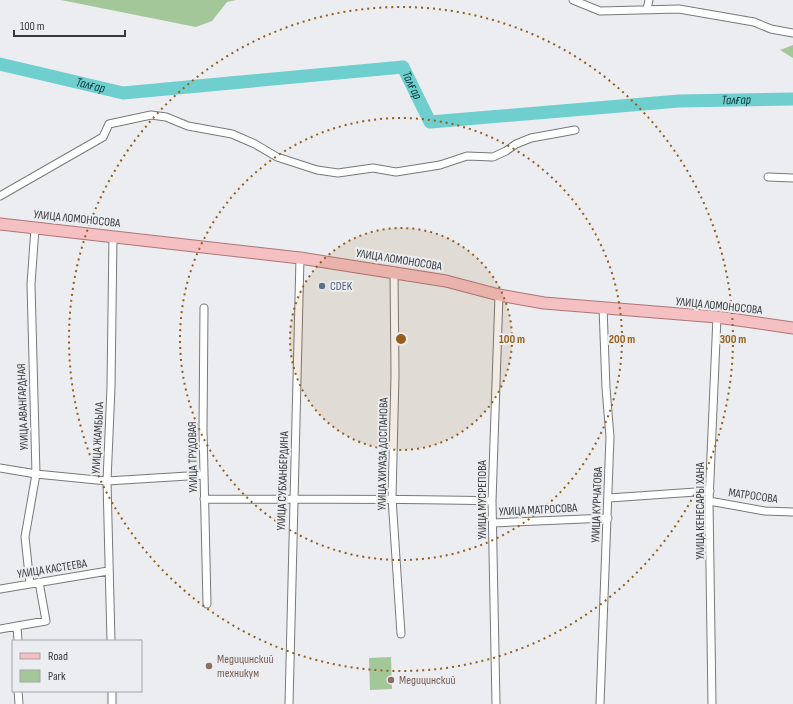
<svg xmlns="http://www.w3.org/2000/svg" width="793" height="704" font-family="'Sofia Sans Condensed',sans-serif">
  <rect width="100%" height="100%" fill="#ebedf0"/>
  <!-- green -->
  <path fill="#a3c798" d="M 61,0 L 236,0 L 227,2 L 212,21 L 196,27 Z
    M 793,45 L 793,58 L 780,50 Z
    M 391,657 L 392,689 L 370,690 L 369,658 Z"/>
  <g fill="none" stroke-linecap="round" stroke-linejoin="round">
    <!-- river -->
    <path stroke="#6fcece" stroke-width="13" id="s1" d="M 0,64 L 123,93 L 403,67 L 430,122 L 679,101 L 793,99"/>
    <!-- minor casing -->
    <g stroke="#77797b" stroke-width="9">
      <path id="minor" d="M 573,0 L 600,11 L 679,9 L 754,22 L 771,29 L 793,33
        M 647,9 L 649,0
        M 768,177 L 793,178
        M 0,196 L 103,137 L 109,124 L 151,115 L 166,117 L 188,126 L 232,134 L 255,144 L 277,157 L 317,170 L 338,173 L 373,168 L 396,172 L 440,165 L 467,156 L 493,157 L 506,151 L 516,144 L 531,138 L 575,130
        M 394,273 L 395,375 L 392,498 L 401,634
        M 204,308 L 203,430 L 207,604
        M 0,468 L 36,474 L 107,481 L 204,475
        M 609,498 L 710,491
        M 204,499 C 300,500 396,498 492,501
        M 709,501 L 765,511 L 793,512
        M 493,523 L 608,518
        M 30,584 L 25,537 L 36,474 L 31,284 L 35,228
        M 0,589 L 108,571
        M 0,629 L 17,626
        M 18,641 L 17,626 L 46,621 L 39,582
        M 111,641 L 107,481 L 111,387 L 113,236
        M 18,691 L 19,704
        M 112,704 L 112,691
        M 289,704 L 300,258
        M 496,704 L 492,501 L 499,295
        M 600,704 L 610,437 L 606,388 L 603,307
        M 712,704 L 709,501 L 717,317"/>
    </g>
    <!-- primary casing -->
    <g stroke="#ae7577" stroke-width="13">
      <path id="primary" d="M 0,224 L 300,258 L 446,281 L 499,295 L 544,303 L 717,317 L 793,328"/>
    </g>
    <!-- minor -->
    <use href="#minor" stroke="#fff" stroke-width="7"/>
    <!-- primary -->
    <use href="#primary" stroke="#f5c0c1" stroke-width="11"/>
  </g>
  <!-- distance rings -->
  <circle cx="401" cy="339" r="111" fill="#975d1b" fill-opacity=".12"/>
  <g fill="none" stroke="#975d1b" stroke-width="2" stroke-dasharray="2 4">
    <circle cx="401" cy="339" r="111"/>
    <circle cx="401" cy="339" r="221"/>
    <circle cx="401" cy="339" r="332"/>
  </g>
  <!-- markers -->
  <circle fill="#5c6f8a" stroke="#ebedf0" stroke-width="1.5" cx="322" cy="286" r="4"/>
  <g fill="#8d6e63" stroke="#ebedf0" stroke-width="1.5">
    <circle cx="209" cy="666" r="4"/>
    <circle cx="391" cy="680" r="4"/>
  </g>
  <g text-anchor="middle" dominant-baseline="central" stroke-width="4" stroke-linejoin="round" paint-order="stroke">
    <!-- street labels -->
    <g font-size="12" fill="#38393a" stroke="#ebedf0">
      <text transform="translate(77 219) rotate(6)">УЛИЦА ЛОМОНОСОВА</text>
      <text transform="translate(399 260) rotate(9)">УЛИЦА ЛОМОНОСОВА</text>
      <text transform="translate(719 306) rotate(6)">УЛИЦА ЛОМОНОСОВА</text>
      <text transform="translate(23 407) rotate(-92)">УЛИЦА АВАНГАРДНАЯ</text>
      <text transform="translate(98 438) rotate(-87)">УЛИЦА ЖАМБЫЛА</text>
      <text transform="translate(383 454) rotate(-89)">УЛИЦА ХИУАЗА ДОСПАНОВА</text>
      <text transform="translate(193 457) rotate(-91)">УЛИЦА ТРУДОВАЯ</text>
      <text transform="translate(283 481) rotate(-88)">УЛИЦА СУБХАНБЕРДИНА</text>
      <text transform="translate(753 496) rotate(8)">МАТРОСОВА</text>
      <text transform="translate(482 500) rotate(-90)">УЛИЦА МУСРЕПОВА</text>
      <text transform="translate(597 505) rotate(-88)">УЛИЦА КУРЧАТОВА</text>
      <text transform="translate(538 510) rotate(-3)">УЛИЦА МАТРОСОВА</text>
      <text transform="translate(700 511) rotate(-90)">УЛИЦА КЕНЕСАРЫ ХАНА</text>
      <text transform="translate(52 569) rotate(-9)">УЛИЦА КАСТЕЕВА</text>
    </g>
    <!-- service labels -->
    <g font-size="12" fill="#4e5e75" stroke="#ebedf0" text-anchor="start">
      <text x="330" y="286">CDEK</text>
    </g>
    <!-- education labels -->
    <g font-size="12" fill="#785e54" stroke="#ebedf0" text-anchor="start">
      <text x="217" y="659">Медицинский<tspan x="217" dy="14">техникум</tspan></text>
      <text x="399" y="680">Медицинский</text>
    </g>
    <!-- water labels -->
    <g font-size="13" font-style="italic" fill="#0d3b3b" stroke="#ebedf0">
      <text stroke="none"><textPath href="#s1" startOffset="93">Талғар</textPath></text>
      <text stroke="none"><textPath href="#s1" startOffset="428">Талғар</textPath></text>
      <text stroke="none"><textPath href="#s1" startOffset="776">Талғар</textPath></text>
    </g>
  </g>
  <circle cx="401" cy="339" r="6" fill="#975d1b" stroke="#ebedf0" stroke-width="2"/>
  <g font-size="12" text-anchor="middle" font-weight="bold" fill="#975d1b" stroke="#ebedf0" stroke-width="4" stroke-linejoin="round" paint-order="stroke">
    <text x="512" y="343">100 m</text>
    <text x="622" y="343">200 m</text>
    <text x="733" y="343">300 m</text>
  </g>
  <!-- legend -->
  <rect x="12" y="640" width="130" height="52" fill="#ebedf0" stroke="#a3a5a7"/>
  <rect x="20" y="653" width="20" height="6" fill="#f5c0c1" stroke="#a3a5a7"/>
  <text x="48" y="660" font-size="12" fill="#38393a">Road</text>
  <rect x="20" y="670" width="20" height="12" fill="#a3c798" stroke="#a3a5a7"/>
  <text x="48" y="680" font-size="12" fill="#38393a">Park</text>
  <!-- scale -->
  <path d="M14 30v6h111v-6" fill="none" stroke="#38393a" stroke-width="2"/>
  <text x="20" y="30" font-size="12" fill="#38393a" stroke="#ebedf0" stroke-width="3" paint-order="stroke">100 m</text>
</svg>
